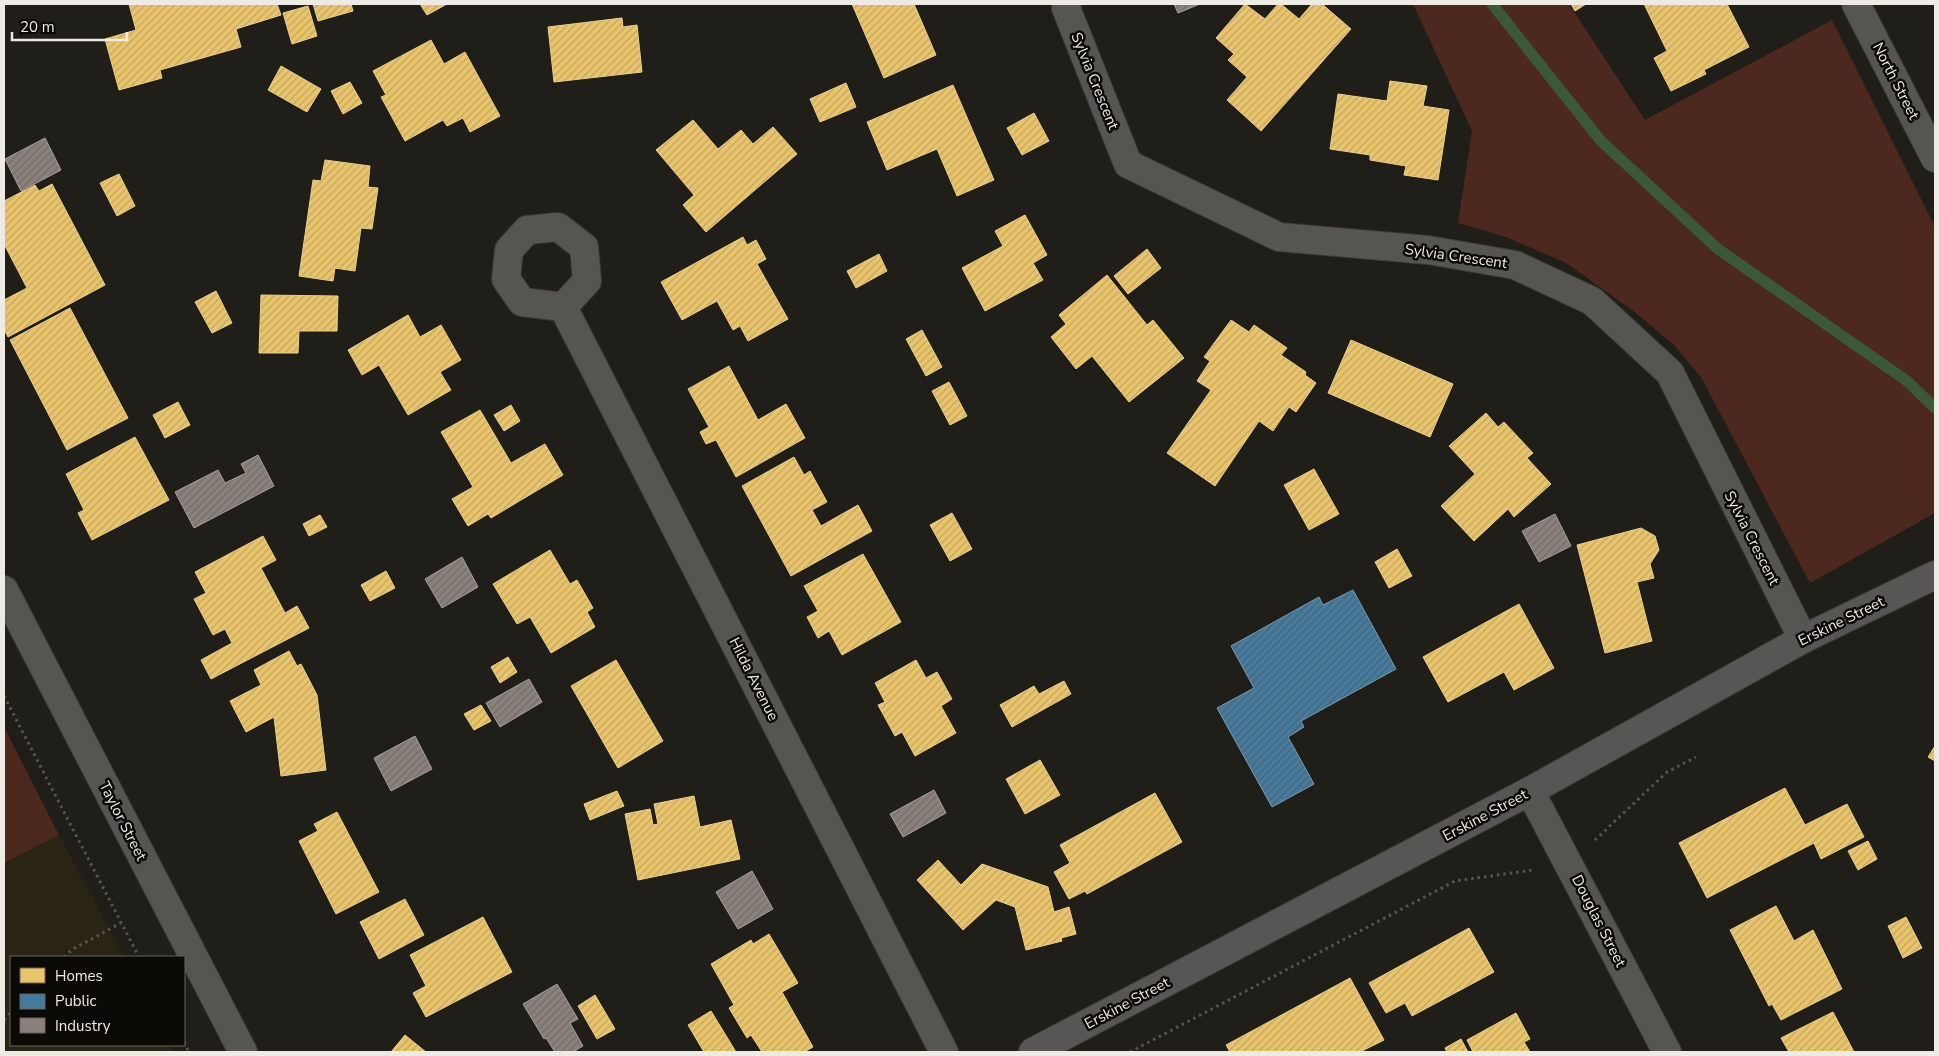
<svg xmlns="http://www.w3.org/2000/svg" width="1939" height="1056" font-family="'Nunito Sans',sans-serif">
  <defs>
    <pattern id="homes-hatch" width="6" height="6" patternUnits="userSpaceOnUse" patternTransform="scale(1.25)"><rect width="6" height="6" fill="#e9c46a"/><path d="M-1 1l2-2M0 6l6-6M5 7l2-2" fill="none" stroke="#c0a460"/></pattern>
    <pattern id="public-hatch" width="6" height="6" patternUnits="userSpaceOnUse" patternTransform="scale(1.25)"><rect width="6" height="6" fill="#457b9d"/><path d="M-1 1l2-2M0 6l6-6M5 7l2-2" fill="none" stroke="#466375"/></pattern>
    <pattern id="industry-hatch" width="6" height="6" patternUnits="userSpaceOnUse" patternTransform="scale(1.25)"><rect width="6" height="6" fill="#8a817c"/><path d="M-1 1l2-2M0 6l6-6M5 7l2-2" fill="none" stroke="#736c68"/></pattern>
  </defs>
  <rect width="100%" height="100%" fill="#201e18"/>
  <!-- built -->
  <path fill="#2a2414" d="M 59,835 L 124,957 L 11,957 L 11,1045 L 170,1045 L 174,1052 L 4,1052 L 4,863 Z"/>
  <!-- green -->
  <path fill="#4d281e" d="M 1413,4 L 1569,4 L 1645,120 L 1832,20 L 1935,227 L 1935,513 L 1810,583 L 1701,377 L 1674,345 L 1632,310 L 1566,263 L 1506,237 L 1458,223 L 1472,131 Z
    M 4,727 L 59,835 L 4,863 Z"/>
  <!-- homes -->
  <path fill="url(#homes-hatch)" stroke="#ead08f" d="M 129,4 L 277,4 L 281,15 L 236,29 L 241,47 L 160,70 L 162,78 L 119,90 L 105,39 L 136,30 Z
    M 313,4 L 351,4 L 353,11 L 318,21 Z
    M 420,4 L 447,4 L 427,15 Z
    M 852,4 L 914,4 L 936,55 L 884,78 Z
    M 1245,4 L 1265,19 L 1278,4 L 1281,4 L 1299,19 L 1312,4 L 1322,4 L 1351,29 L 1261,131 L 1227,100 L 1247,77 L 1228,60 L 1234,54 L 1216,38 Z
    M 1571,4 L 1586,4 L 1575,11 Z
    M 1644,4 L 1727,4 L 1749,47 L 1704,70 L 1706,74 L 1671,91 L 1654,58 L 1667,51 Z
    M 308,6 L 317,36 L 292,44 L 283,13 Z
    M 622,18 L 623,27 L 637,25 L 642,72 L 554,82 L 548,27 Z
    M 431,40 L 444,64 L 465,52 L 500,116 L 470,132 L 463,118 L 447,126 L 443,120 L 405,141 L 381,97 L 386,95 L 373,71 Z
    M 281,66 L 321,89 L 307,112 L 268,90 Z
    M 1390,81 L 1427,86 L 1423,106 L 1449,110 L 1438,180 L 1404,175 L 1406,166 L 1370,160 L 1370,155 L 1330,149 L 1338,94 L 1387,101 Z
    M 350,82 L 362,103 L 343,114 L 331,91 Z
    M 846,83 L 856,107 L 820,122 L 810,99 Z
    M 953,85 L 994,180 L 957,196 L 937,149 L 887,170 L 867,122 Z
    M 1034,113 L 1049,141 L 1022,155 L 1007,128 Z
    M 693,120 L 718,149 L 741,130 L 753,144 L 773,127 L 797,154 L 706,232 L 683,205 L 694,195 L 656,150 Z
    M 325,160 L 370,166 L 368,187 L 378,188 L 372,229 L 361,228 L 355,271 L 335,268 L 333,281 L 299,276 L 313,180 L 321,181 Z
    M 119,174 L 135,206 L 117,216 L 100,183 Z
    M 52,184 L 105,285 L 8,337 L 4,329 L 4,300 L 27,288 L 4,244 L 4,201 L 35,185 L 39,191 Z
    M 1025,215 L 1047,255 L 1033,263 L 1043,280 L 985,311 L 962,268 L 1003,246 L 995,231 Z
    M 743,237 L 747,245 L 756,240 L 766,259 L 757,264 L 788,319 L 748,341 L 740,326 L 733,330 L 717,301 L 682,320 L 661,282 Z
    M 1147,249 L 1161,268 L 1128,294 L 1114,276 Z
    M 879,254 L 887,271 L 856,288 L 847,271 Z
    M 1107,275 L 1147,325 L 1153,320 L 1184,358 L 1129,402 L 1092,356 L 1076,369 L 1051,337 L 1066,324 L 1059,315 Z
    M 216,291 L 232,323 L 212,333 L 195,302 Z
    M 261,295 L 338,296 L 337,331 L 299,331 L 298,353 L 259,353 Z
    M 70,308 L 128,418 L 67,450 L 10,340 Z
    M 408,315 L 420,337 L 441,325 L 461,360 L 440,372 L 451,390 L 408,415 L 379,365 L 362,375 L 348,350 Z
    M 1231,320 L 1249,332 L 1254,325 L 1287,348 L 1281,355 L 1306,372 L 1305,375 L 1316,383 L 1296,412 L 1289,407 L 1273,431 L 1259,421 L 1215,486 L 1167,453 L 1211,390 L 1197,381 L 1210,361 L 1204,357 Z
    M 922,330 L 942,367 L 926,376 L 906,339 Z
    M 1351,340 L 1453,384 L 1430,437 L 1328,393 Z
    M 729,366 L 758,420 L 786,404 L 805,438 L 736,477 L 716,440 L 706,444 L 700,432 L 709,427 L 688,389 Z
    M 949,382 L 967,416 L 950,425 L 932,391 Z
    M 178,402 L 190,425 L 165,438 L 153,415 Z
    M 511,405 L 520,421 L 504,431 L 494,415 Z
    M 480,410 L 511,463 L 545,444 L 563,475 L 491,518 L 488,514 L 468,526 L 452,499 L 473,487 L 441,432 Z
    M 1486,413 L 1498,427 L 1504,422 L 1533,453 L 1527,458 L 1551,484 L 1514,517 L 1508,509 L 1474,541 L 1441,506 L 1475,474 L 1449,446 Z
    M 135,437 L 169,500 L 92,540 L 78,513 L 84,510 L 66,474 Z
    M 794,457 L 804,475 L 810,471 L 827,502 L 812,510 L 821,526 L 858,505 L 872,531 L 791,576 L 742,486 Z
    M 1314,469 L 1339,514 L 1309,530 L 1284,485 Z
    M 952,513 L 972,549 L 950,561 L 930,525 Z
    M 320,515 L 327,527 L 309,536 L 303,524 Z
    M 1641,528 L 1655,536 L 1659,550 L 1650,564 L 1654,578 L 1637,582 L 1652,641 L 1605,653 L 1577,545 Z
    M 263,536 L 276,560 L 261,568 L 285,613 L 297,606 L 309,628 L 211,679 L 201,660 L 232,643 L 225,629 L 213,635 L 194,599 L 206,593 L 195,572 Z
    M 1397,549 L 1412,576 L 1389,588 L 1375,562 Z
    M 550,550 L 570,584 L 577,580 L 593,608 L 587,612 L 595,627 L 551,653 L 530,617 L 517,624 L 493,584 Z
    M 863,554 L 901,622 L 842,655 L 829,631 L 818,638 L 807,617 L 818,611 L 804,586 Z
    M 386,571 L 395,588 L 370,601 L 361,585 Z
    M 1519,604 L 1554,668 L 1514,690 L 1504,672 L 1448,702 L 1423,657 Z
    M 289,651 L 297,666 L 301,664 L 317,695 L 326,770 L 281,776 L 274,717 L 246,732 L 230,701 L 261,685 L 254,670 Z
    M 508,657 L 517,672 L 500,683 L 491,667 Z
    M 616,660 L 663,741 L 618,768 L 571,686 Z
    M 916,660 L 926,678 L 937,672 L 952,699 L 941,706 L 956,733 L 915,756 L 902,732 L 895,736 L 878,705 L 885,702 L 875,683 Z
    M 1064,681 L 1071,694 L 1012,727 L 1000,705 L 1034,686 L 1039,694 Z
    M 481,705 L 491,721 L 474,730 L 464,714 Z
    M 1935,746 L 1935,761 L 1928,757 Z
    M 1040,760 L 1060,795 L 1025,814 L 1006,779 Z
    M 1785,788 L 1805,825 L 1847,804 L 1864,837 L 1821,859 L 1814,843 L 1707,898 L 1679,843 Z
    M 617,791 L 624,806 L 590,820 L 584,804 Z
    M 1155,793 L 1182,842 L 1087,894 L 1085,891 L 1069,899 L 1054,872 L 1070,863 L 1060,845 Z
    M 694,796 L 700,827 L 731,820 L 740,859 L 638,880 L 625,814 L 650,809 L 653,825 L 658,824 L 654,804 Z
    M 337,812 L 379,892 L 336,914 L 299,841 L 318,831 L 314,824 Z
    M 1868,841 L 1877,859 L 1858,870 L 1848,851 Z
    M 938,860 L 961,885 L 982,864 L 1048,887 L 1054,912 L 1069,907 L 1076,934 L 1061,938 L 1062,941 L 1026,950 L 1015,907 L 996,900 L 963,930 L 917,880 Z
    M 405,899 L 424,935 L 379,959 L 360,922 Z
    M 1776,906 L 1794,941 L 1813,930 L 1842,989 L 1781,1020 L 1772,1004 L 1769,1006 L 1730,930 Z
    M 483,917 L 512,972 L 426,1017 L 413,993 L 426,986 L 410,955 Z
    M 1906,917 L 1922,948 L 1903,958 L 1888,926 Z
    M 1469,928 L 1494,972 L 1412,1016 L 1405,1003 L 1386,1013 L 1369,983 Z
    M 769,934 L 798,983 L 782,992 L 813,1047 L 804,1052 L 762,1052 L 751,1035 L 747,1038 L 729,1008 L 734,1005 L 711,964 L 751,940 L 753,944 Z
    M 1350,978 L 1384,1040 L 1360,1052 L 1230,1052 L 1226,1045 Z
    M 595,995 L 615,1029 L 597,1039 L 578,1006 Z
    M 711,1011 L 736,1052 L 704,1052 L 688,1025 Z
    M 1833,1012 L 1854,1052 L 1789,1052 L 1781,1038 Z
    M 1516,1013 L 1530,1039 L 1524,1042 L 1530,1052 L 1473,1052 L 1467,1040 Z
    M 405,1035 L 426,1052 L 391,1052 Z
    M 1461,1039 L 1468,1052 L 1447,1052 L 1445,1048 Z"/>
  <!-- public -->
  <path fill="url(#public-hatch)" stroke="#789db2" d="M 1353,590 L 1396,669 L 1301,721 L 1304,727 L 1288,737 L 1314,784 L 1272,807 L 1217,708 L 1254,688 L 1231,646 L 1319,597 L 1323,605 Z"/>
  <!-- industry -->
  <path fill="url(#industry-hatch)" stroke="#a8a19b" d="M 1174,4 L 1200,4 L 1178,13 Z
    M 45,138 L 61,170 L 21,191 L 5,159 Z
    M 258,455 L 274,486 L 194,528 L 175,492 L 218,470 L 225,483 L 246,473 L 241,464 Z
    M 1555,514 L 1571,546 L 1539,562 L 1522,531 Z
    M 462,557 L 478,587 L 442,608 L 425,579 Z
    M 529,679 L 542,702 L 500,727 L 486,703 Z
    M 415,736 L 432,769 L 391,791 L 374,758 Z
    M 934,790 L 946,813 L 903,837 L 890,814 Z
    M 752,871 L 773,909 L 738,929 L 716,892 Z
    M 557,984 L 578,1019 L 570,1023 L 583,1046 L 573,1052 L 555,1052 L 546,1038 L 544,1039 L 523,1004 Z"/>
  <g fill="none" stroke-linecap="round" stroke-linejoin="round">
    <!-- stream -->
    <path stroke="#395939" stroke-width="11" d="M 1492,4 L 1601,141 L 1718,249 L 1907,381 L 1935,408"/>
    <!-- street casing -->
    <g stroke="#3c3a35" stroke-width="30">
      <path id="street" d="M 1067,4 L 1066,8 L 1128,164 L 1279,237 L 1428,250 L 1515,265 L 1592,301 L 1670,373 L 1803,639
        M 1856,4 L 1935,158
        M 558,227 L 584,247 L 587,281 L 563,307 L 522,302 L 506,279 L 509,250 L 527,230 Z
        M 563,307 L 944,1052
        M 4,590 L 243,1052
        M 1530,791 L 1667,1052"/>
    </g>
    <!-- secondary casing -->
    <g stroke="#3c3a35" stroke-width="30">
      <path id="secondary" d="M 1033,1052 L 1530,791 L 1803,639 L 1935,575"/>
    </g>
    <!-- path -->
    <path stroke="#565552" stroke-width="3" stroke-dasharray="2.5 4" stroke-linecap="butt" d="M 4,696 L 139,957
      M 1595,840 L 1667,772 L 1696,757
      M 64,957 L 73,949 L 121,923
      M 4,1020 L 11,1012
      M 184,1042 L 189,1052
      M 1130,1052 L 1455,881 L 1533,870"/>
    <!-- street -->
    <use href="#street" stroke="#555552" stroke-width="28"/>
    <!-- secondary -->
    <use href="#secondary" stroke="#575654" stroke-width="28"/>
  </g>
  <g text-anchor="middle" dominant-baseline="central" stroke-width="5" stroke-linejoin="round" paint-order="stroke">
    <!-- street labels -->
    <g font-size="15" fill="#eeebe4" stroke="#0c0a06">
      <text transform="translate(1095 81) rotate(68)">Sylvia Crescent</text>
      <text transform="translate(1896 81) rotate(63)">North Street</text>
      <text transform="translate(1456 256) rotate(8)">Sylvia Crescent</text>
      <text transform="translate(1752 538) rotate(63)">Sylvia Crescent</text>
      <text transform="translate(1841 621) rotate(-26)">Erskine Street</text>
      <text transform="translate(754 679) rotate(63)">Hilda Avenue</text>
      <text transform="translate(1485 815) rotate(-28)">Erskine Street</text>
      <text transform="translate(123 821) rotate(63)">Taylor Street</text>
      <text transform="translate(1599 921) rotate(63)">Douglas Street</text>
      <text transform="translate(1127 1003) rotate(-28)">Erskine Street</text>
    </g>
  </g>
  <!-- border -->
  <rect width="1939" height="1056" fill="none" stroke="#eeebe4" stroke-width="10"/>
  <!-- legend -->
  <rect x="10" y="956" width="175" height="90" fill="#0c0a06" stroke="#66645f"/>
  <rect x="20" y="968" width="25" height="15" fill="#e9c46a" stroke="#66645f"/>
  <text x="55" y="981" font-size="15" fill="#eeebe4">Homes</text>
  <rect x="20" y="994" width="25" height="15" fill="#457b9d" stroke="#66645f"/>
  <text x="55" y="1006" font-size="15" fill="#eeebe4">Public</text>
  <rect x="20" y="1018" width="25" height="15" fill="#8a817c" stroke="#66645f"/>
  <text x="55" y="1031" font-size="15" fill="#eeebe4">Industry</text>
  <!-- scale -->
  <path d="M12 32v8h115v-8" fill="none" stroke="#eeebe4" stroke-width="2.5"/>
  <text x="20" y="32" font-size="15" fill="#eeebe4" stroke="#0c0a06" stroke-width="4" paint-order="stroke">20 m</text>
</svg>
